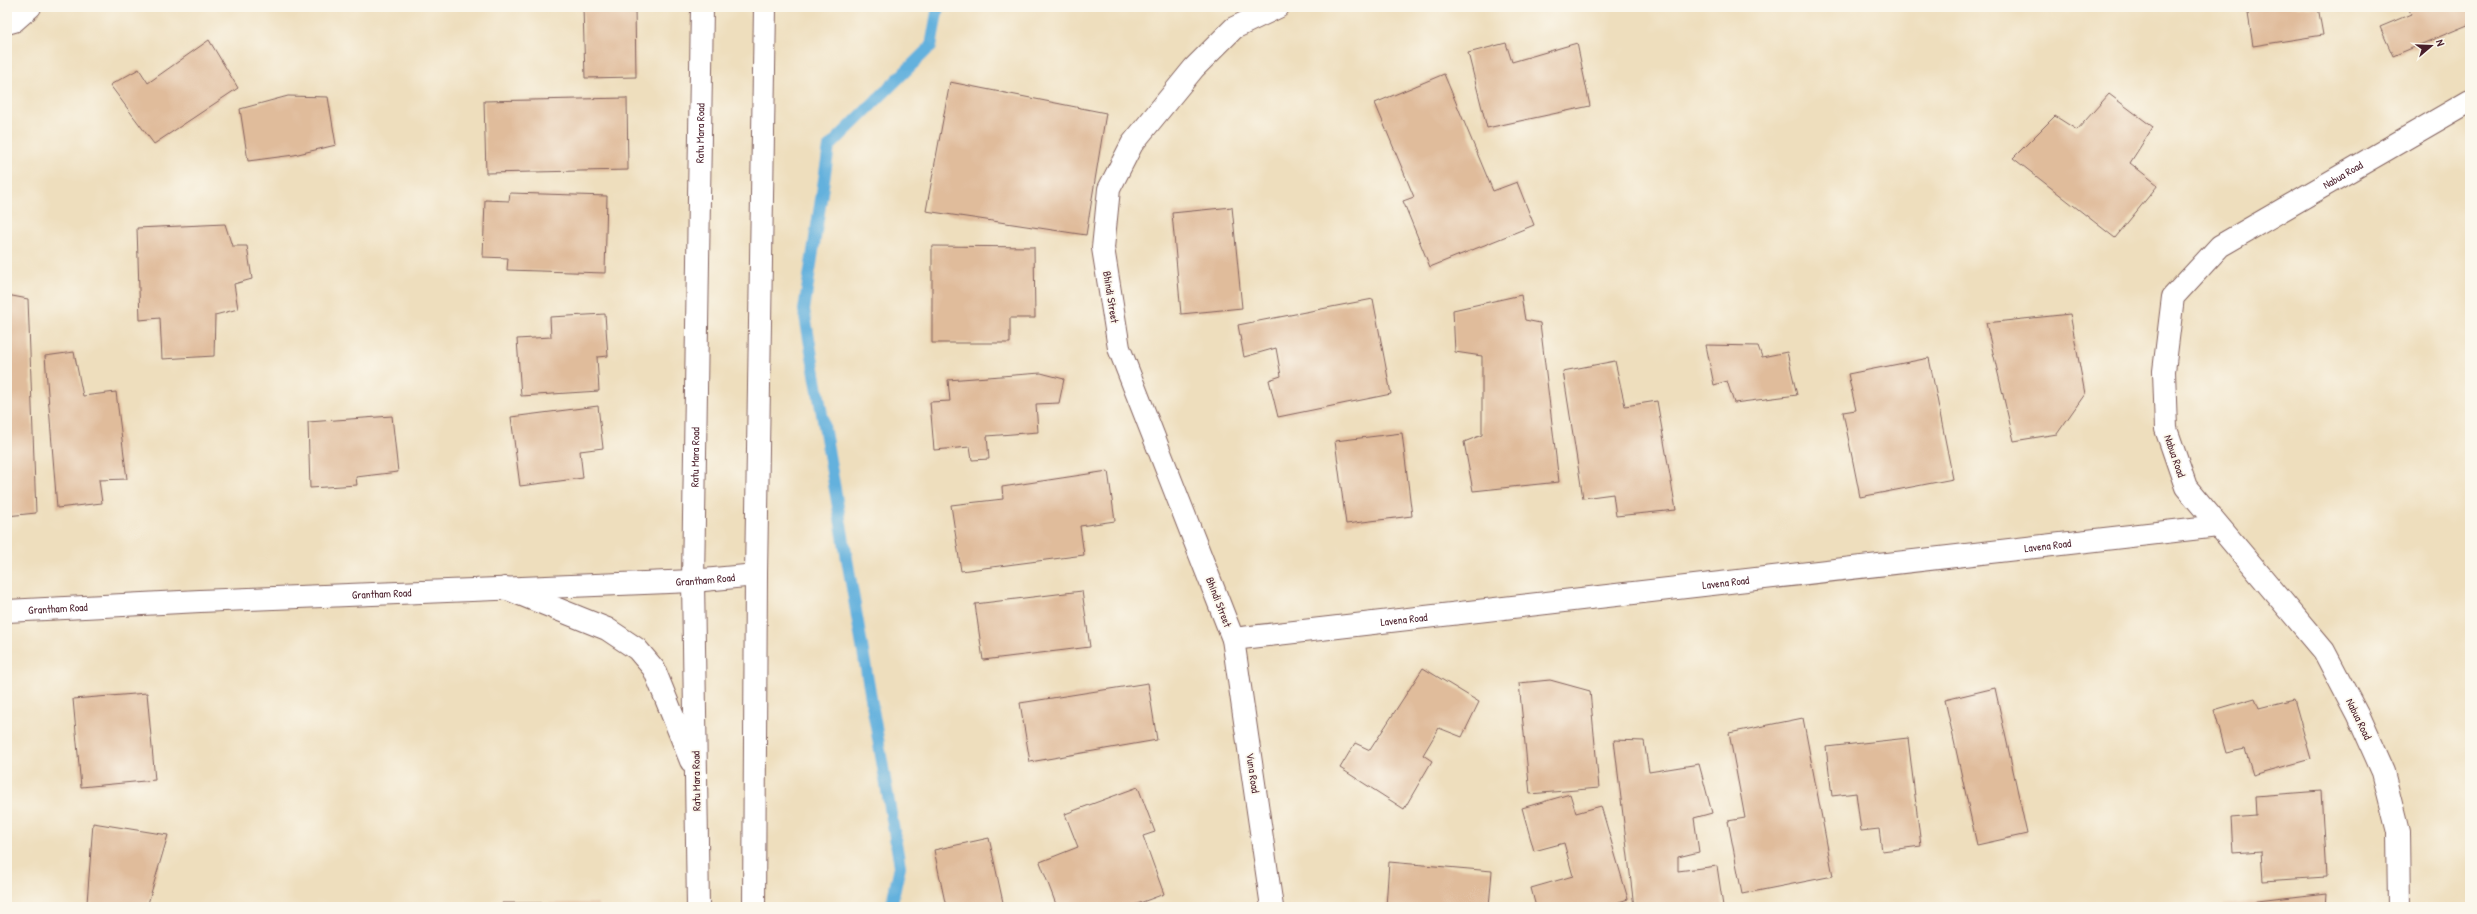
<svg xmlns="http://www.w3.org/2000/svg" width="2477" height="914" font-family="'Patrick Hand',sans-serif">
  <rect width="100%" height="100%" fill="#fbf7ec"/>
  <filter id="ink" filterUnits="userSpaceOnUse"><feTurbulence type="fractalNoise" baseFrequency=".025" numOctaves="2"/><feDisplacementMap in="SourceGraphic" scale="8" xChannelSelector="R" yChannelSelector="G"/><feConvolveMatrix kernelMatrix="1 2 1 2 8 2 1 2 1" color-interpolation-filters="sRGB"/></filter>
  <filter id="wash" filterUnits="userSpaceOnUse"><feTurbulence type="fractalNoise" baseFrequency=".012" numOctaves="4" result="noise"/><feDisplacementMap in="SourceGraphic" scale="16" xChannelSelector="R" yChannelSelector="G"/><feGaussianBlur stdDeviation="0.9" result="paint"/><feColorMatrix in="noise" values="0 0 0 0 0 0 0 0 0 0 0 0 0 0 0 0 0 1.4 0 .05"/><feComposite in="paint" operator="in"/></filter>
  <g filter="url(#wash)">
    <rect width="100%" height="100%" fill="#eedebd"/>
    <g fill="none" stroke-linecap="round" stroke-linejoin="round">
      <!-- stream -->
      <path stroke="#64b1dd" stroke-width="12" d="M 891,907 L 900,866 L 804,310 L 829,147 L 931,46 L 938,7"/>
    </g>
    <g id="blocks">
      <!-- building -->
      <path fill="#e0bc9b" d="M 583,7 L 635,7 L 636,77 L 585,78 Z
        M 2247,7 L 2318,7 L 2323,35 L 2253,46 Z
        M 2408,7 L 2470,7 L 2470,24 L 2393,56 L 2380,27 L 2411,14 Z
        M 209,40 L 238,88 L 154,144 L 110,85 L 139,69 L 148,83 Z
        M 1506,43 L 1512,62 L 1577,43 L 1590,106 L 1487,128 L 1468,53 Z
        M 1444,74 L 1493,191 L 1517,182 L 1534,225 L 1430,267 L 1403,201 L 1414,197 L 1375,103 Z
        M 950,82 L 1106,113 L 1086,235 L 926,211 Z
        M 2109,94 L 2153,127 L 2130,163 L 2158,185 L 2115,238 L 2013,158 L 2055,116 L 2077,130 Z
        M 288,96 L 328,97 L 336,145 L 294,155 L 248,161 L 240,109 Z
        M 627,98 L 628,170 L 486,173 L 484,101 Z
        M 510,193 L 607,196 L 605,273 L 507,270 L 508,258 L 483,257 L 485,200 L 509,201 Z
        M 1232,207 L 1242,308 L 1181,314 L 1172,213 Z
        M 225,224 L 232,246 L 247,246 L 252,279 L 234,284 L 238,309 L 215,315 L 214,356 L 162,359 L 160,318 L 140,320 L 137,228 Z
        M 932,246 L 1034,247 L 1035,318 L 1010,318 L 1010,343 L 932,343 Z
        M 7,295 L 28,299 L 36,513 L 7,516 Z
        M 1521,295 L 1525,320 L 1540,323 L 1559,482 L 1473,491 L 1464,442 L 1482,435 L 1482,356 L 1455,352 L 1453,310 Z
        M 1373,299 L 1391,394 L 1278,417 L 1269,380 L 1281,376 L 1276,348 L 1244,357 L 1238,325 Z
        M 605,314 L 608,356 L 597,357 L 599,391 L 521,396 L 517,339 L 551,337 L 550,317 Z
        M 2070,314 L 2085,394 L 2057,434 L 2014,441 L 1986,323 Z
        M 1706,345 L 1758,346 L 1762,357 L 1787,352 L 1797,395 L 1734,403 L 1727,381 L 1714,385 Z
        M 74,352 L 83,396 L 116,392 L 127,479 L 99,480 L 102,503 L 57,508 L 45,356 Z
        M 1929,358 L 1953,479 L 1860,497 L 1843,412 L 1856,410 L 1848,374 Z
        M 1615,361 L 1625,406 L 1657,401 L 1676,510 L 1616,516 L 1613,494 L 1583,498 L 1563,371 Z
        M 1041,373 L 1064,379 L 1059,403 L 1036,404 L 1038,432 L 987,436 L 989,459 L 972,460 L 970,447 L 934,450 L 930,402 L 950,401 L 948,380 Z
        M 598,406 L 603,448 L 580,451 L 583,478 L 520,486 L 511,417 Z
        M 392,416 L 398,472 L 356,477 L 357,485 L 310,488 L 308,422 Z
        M 1402,433 L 1412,516 L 1346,524 L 1335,441 Z
        M 1108,471 L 1115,521 L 1080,526 L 1084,555 L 961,571 L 951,505 L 1003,499 L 1002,487 Z
        M 1082,591 L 1090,647 L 983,660 L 975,604 Z
        M 1423,668 L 1479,702 L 1462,737 L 1439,728 L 1423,755 L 1432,761 L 1404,809 L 1340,768 L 1355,743 L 1370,750 Z
        M 1550,680 L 1590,691 L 1599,788 L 1530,794 L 1519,683 Z
        M 1148,683 L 1157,740 L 1030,762 L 1020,703 Z
        M 1995,688 L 2027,834 L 1977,845 L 1945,700 Z
        M 147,693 L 155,780 L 81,787 L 73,699 Z
        M 2255,698 L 2259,708 L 2294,699 L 2311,759 L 2253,775 L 2245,749 L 2226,753 L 2214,710 Z
        M 1803,718 L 1833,876 L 1742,894 L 1728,821 L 1745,818 L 1729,733 Z
        M 1908,738 L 1921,846 L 1882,851 L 1879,829 L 1861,831 L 1856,793 L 1832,796 L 1826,747 Z
        M 1614,740 L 1644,741 L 1649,772 L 1699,764 L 1712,813 L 1694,818 L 1699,852 L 1678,857 L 1678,871 L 1717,866 L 1723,906 L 1634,907 Z
        M 1138,787 L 1155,832 L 1143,836 L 1164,894 L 1129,907 L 1057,907 L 1040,862 L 1078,847 L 1065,814 Z
        M 2321,791 L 2326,877 L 2263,881 L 2261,851 L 2233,853 L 2231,818 L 2256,816 L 2255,796 Z
        M 1570,794 L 1576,813 L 1601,806 L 1628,899 L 1604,907 L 1536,907 L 1531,888 L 1573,876 L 1564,843 L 1534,851 L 1522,808 Z
        M 93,823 L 168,835 L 147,907 L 102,907 L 87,903 Z
        M 989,838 L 1004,907 L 946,907 L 934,850 Z
        M 1389,862 L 1492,871 L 1489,907 L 1386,907 Z
        M 2327,893 L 2326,907 L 2222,907 L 2223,905 Z
        M 502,903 L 598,903 L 598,907 L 502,907 Z"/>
    </g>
  </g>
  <g filter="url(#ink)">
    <use href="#blocks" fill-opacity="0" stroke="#83625e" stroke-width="1"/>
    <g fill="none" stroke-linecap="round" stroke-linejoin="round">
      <!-- street casing -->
      <g stroke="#83625e" stroke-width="24">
        <g id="street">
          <path d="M 7,23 L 14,21 L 30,7"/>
          <path id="s1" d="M 1233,639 L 2218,526"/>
          <path d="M 1272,907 L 1233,639 L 1119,348 L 1103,248 L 1109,189 L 1132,144 L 1194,68 L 1234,28 L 1278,7"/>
        </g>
      </g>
      <!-- secondary casing -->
      <g stroke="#83625e" stroke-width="24">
        <g id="secondary">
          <path id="s2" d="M 2399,907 L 2398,832 L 2383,772 L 2358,716 L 2324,651 L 2186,487 L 2166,429 L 2164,371 L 2173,297 L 2220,246 L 2470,101"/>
        </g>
      </g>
      <!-- primary casing -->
      <g stroke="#83625e" stroke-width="24">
        <g id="primary">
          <path id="s3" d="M 7,611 L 200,601 L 693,581 L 756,575"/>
        </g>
      </g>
      <!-- highway casing -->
      <g stroke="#83625e" stroke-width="24">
        <g id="highway">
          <path d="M 505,588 L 607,629 L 637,649 L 654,669 L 691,761"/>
          <path id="s4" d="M 698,907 L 693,581 L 702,7"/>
          <path d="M 754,907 L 756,575 L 765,7"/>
        </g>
      </g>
      <!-- street -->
      <use href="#street" stroke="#fff" stroke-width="22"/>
      <!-- secondary -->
      <use href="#secondary" stroke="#fff" stroke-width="22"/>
      <!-- primary -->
      <use href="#primary" stroke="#fff" stroke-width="22"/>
      <!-- highway -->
      <use href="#highway" stroke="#fff" stroke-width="22"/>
    </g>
  </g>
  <g text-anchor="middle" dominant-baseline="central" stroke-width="3.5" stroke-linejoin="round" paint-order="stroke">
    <!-- street labels -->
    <g font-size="11" fill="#4a1f2b" stroke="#fbf7ec">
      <text stroke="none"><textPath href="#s4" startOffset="774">Ratu Mara Road</textPath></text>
      <text stroke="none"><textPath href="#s2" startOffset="891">Nabua Road</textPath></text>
      <text transform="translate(1111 297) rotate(81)">Bhindi Street</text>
      <text transform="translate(2175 456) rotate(71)">Nabua Road</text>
      <text stroke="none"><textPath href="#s4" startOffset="450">Ratu Mara Road</textPath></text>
      <text stroke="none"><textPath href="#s1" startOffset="820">Lavena Road</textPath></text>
      <text stroke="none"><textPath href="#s3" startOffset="699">Grantham Road</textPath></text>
      <text stroke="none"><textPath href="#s1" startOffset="496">Lavena Road</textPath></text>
      <text stroke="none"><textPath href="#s3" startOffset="375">Grantham Road</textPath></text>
      <text transform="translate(1219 602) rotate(69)">Bhindi Street</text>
      <text stroke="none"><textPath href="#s3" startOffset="51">Grantham Road</textPath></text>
      <text stroke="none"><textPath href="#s1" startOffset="172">Lavena Road</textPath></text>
      <text transform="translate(2359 719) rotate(64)">Nabua Road</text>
      <text transform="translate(1253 773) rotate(82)">Vuna Road</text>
      <text transform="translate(696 781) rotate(-91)">Ratu Mara Road</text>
    </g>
  </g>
  <!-- margin -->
  <rect width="2477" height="914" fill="none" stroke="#fbf7ec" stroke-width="24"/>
  <!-- north arrow -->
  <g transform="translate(2431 46) rotate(71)" stroke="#fbf7ec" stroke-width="3" paint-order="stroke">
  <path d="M0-3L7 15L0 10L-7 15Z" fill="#4a1f2b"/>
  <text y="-6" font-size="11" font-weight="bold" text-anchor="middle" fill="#4a1f2b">N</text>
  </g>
</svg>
